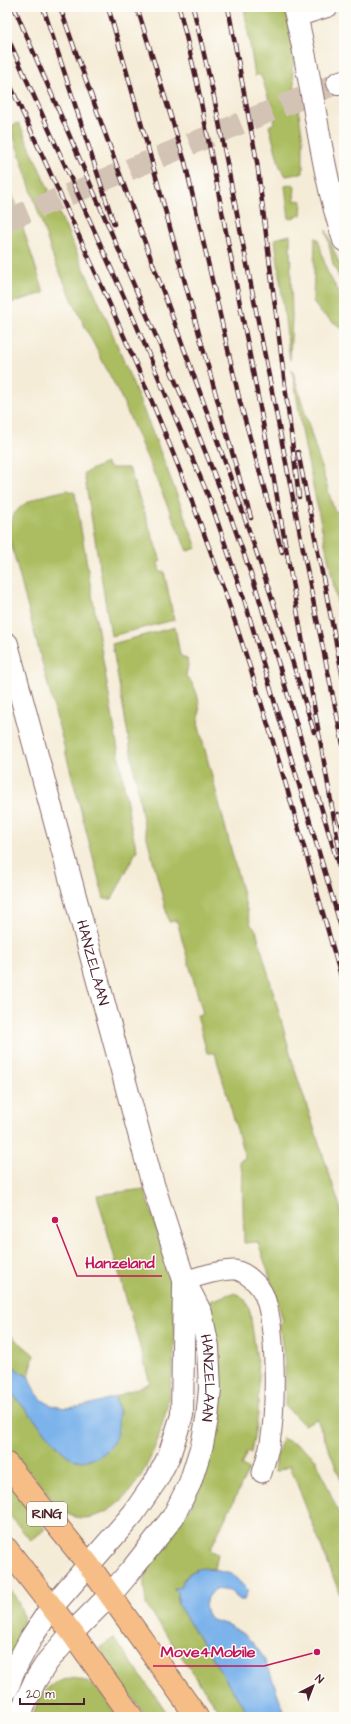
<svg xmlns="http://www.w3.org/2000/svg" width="351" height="1724" font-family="'Architects Daughter',sans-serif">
  <rect width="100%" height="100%" fill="#fdfcf7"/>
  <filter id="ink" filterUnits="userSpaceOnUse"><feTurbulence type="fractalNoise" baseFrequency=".025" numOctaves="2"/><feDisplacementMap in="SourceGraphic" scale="8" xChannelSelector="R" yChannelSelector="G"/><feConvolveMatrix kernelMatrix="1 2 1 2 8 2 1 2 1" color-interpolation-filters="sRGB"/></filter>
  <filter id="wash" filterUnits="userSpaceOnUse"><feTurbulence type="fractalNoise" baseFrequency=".012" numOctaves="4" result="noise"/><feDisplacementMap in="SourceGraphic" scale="16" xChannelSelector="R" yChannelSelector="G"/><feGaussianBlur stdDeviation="0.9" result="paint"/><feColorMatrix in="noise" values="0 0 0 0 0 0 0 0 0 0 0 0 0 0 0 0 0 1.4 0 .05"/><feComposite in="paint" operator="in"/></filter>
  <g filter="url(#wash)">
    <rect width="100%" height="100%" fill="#f5ecd7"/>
    <!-- green -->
    <path fill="#abbd61" stroke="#7a6e46" d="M 244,7 L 285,7 L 296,58 L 292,68 L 303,140 L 303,173 L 286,176 L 280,167 L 269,126 L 273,124 L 275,119 L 262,78 L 259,74 L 255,76 Z
      M 19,123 L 109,325 L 162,456 L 197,548 L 187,551 L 121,397 L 85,327 L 54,260 L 10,126 Z
      M 7,179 L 44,293 L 7,304 Z
      M 293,184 L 295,186 L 294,200 L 302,201 L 301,215 L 289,219 L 285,186 Z
      M 326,230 L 344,276 L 344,287 L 333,264 Z
      M 290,235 L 292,317 L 290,360 L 275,239 Z
      M 315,238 L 318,239 L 327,271 L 344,302 L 344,330 L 320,312 L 313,301 Z
      M 292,369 L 334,510 L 344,516 L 344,635 L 305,447 Z
      M 106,463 L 110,468 L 128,468 L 130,471 L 161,561 L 158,562 L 160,572 L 164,571 L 174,620 L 111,636 L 84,473 Z
      M 68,490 L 75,493 L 131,827 L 137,850 L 112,899 L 104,899 L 8,532 C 12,500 41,496 68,490 Z
      M 175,627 L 180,655 L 187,659 L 188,665 L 186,676 C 198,687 202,708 198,723 L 251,925 L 256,930 L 294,1067 L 344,1219 L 344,1488 L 317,1419 L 304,1425 L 285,1406 L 285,1366 L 279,1323 L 283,1322 L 277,1299 L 258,1242 L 244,1243 L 242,1172 L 239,1161 L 245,1158 L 215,1053 L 207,1053 L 197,1015 L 203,1014 L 177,921 L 169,922 L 144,826 L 112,644 Z
      M 144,1189 C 153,1217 163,1245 169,1274 C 184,1339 171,1470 109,1510 C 92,1520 75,1522 59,1508 L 7,1445 L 7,1388 L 62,1451 L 120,1414 L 115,1397 L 150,1383 L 97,1195 Z
      M 232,1293 L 240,1295 L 246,1301 L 250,1312 L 259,1374 L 258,1415 L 251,1453 L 247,1451 L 241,1466 L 249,1469 L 210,1550 L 218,1554 L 215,1569 C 207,1568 197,1568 190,1573 C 181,1579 175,1595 178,1605 L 250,1717 L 223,1717 L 146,1605 L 144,1584 L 147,1569 L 153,1558 L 192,1504 L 204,1471 L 208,1312 L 210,1301 Z
      M 7,1332 L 34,1355 L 29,1377 L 17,1370 L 7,1359 Z
      M 282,1438 L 303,1448 L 316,1459 L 344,1526 L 344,1605 L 290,1466 L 275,1472 L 274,1468 Z
      M 7,1482 L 45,1529 L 31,1541 L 7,1512 Z
      M 7,1585 C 34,1621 25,1635 7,1672 Z
      M 114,1638 L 170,1717 L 146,1717 L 99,1648 Z
      M 70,1678 C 96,1679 104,1697 117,1717 L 32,1717 C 41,1693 44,1685 70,1678 Z"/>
    <!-- water -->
    <path fill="#7bb3eb" stroke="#62698b" d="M 7,1359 L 17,1370 L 29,1377 C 43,1422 81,1407 115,1397 C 122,1421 120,1451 92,1459 C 77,1463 73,1460 62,1451 L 7,1388 Z
      M 204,1568 L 232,1574 L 248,1590 L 244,1600 L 240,1600 L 230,1591 L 215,1589 C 209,1596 202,1602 207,1613 C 211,1622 222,1622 230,1626 C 240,1631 249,1638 256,1647 C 269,1661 278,1698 286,1717 L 250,1717 L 178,1605 L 178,1592 L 174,1590 L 175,1588 L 179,1588 C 186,1577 191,1569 204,1568 Z"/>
  </g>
  <g filter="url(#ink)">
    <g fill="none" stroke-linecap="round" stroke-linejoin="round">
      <!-- tertiary-tunnel -->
      <path stroke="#d3c3b5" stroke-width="22" stroke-dasharray="22 11" stroke-linecap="butt" d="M 7,220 L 338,83"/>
      <!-- minor casing -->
      <g stroke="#866767" stroke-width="21">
        <path id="minor" d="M 297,17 L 329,7
          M 184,1280 C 200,1277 219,1269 235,1270 C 246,1272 260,1285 264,1295 C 277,1327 276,1409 270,1443 C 268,1453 265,1463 262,1473"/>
      </g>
      <!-- tertiary casing -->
      <g stroke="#866767" stroke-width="24">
        <g id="tertiary">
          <path d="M 294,7 C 314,84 319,165 344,240"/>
          <path d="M 338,83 L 344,81"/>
          <path id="s1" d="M 7,644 L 151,1178 L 184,1280 L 201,1313 L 208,1347 L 210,1389 L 207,1419 L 202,1445 L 190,1483 L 173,1517 L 133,1568 L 110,1595 L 72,1633 L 48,1661 L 35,1681 L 23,1707 L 21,1717"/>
          <path d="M 7,1689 L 13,1672 L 31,1638 L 51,1608 L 133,1514 L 157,1479 L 169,1456 L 182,1415 L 184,1284"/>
        </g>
      </g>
      <!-- primary casing -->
      <g stroke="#866767" stroke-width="24">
        <path id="primary" d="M 7,1464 L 88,1564 L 197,1717
          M 7,1549 L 72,1633 L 132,1717"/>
      </g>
      <!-- minor -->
      <use href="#minor" stroke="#fff" stroke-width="19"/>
      <!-- tertiary -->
      <use href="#tertiary" stroke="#fff" stroke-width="22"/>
      <!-- primary -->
      <use href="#primary" stroke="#f6be86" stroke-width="22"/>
      <!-- rail casing -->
      <g stroke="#4a1f2b" stroke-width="4.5">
        <path id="rail" d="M 14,7 L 199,436 L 226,504 L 256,588 L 344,884
          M 43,7 L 114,224
          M 60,7 C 144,249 241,486 314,732
          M 108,7 C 158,177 201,348 251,518
          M 137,7 L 185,162 L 240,402 L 282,552
          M 179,7 L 197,82 L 274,480 L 341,858
          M 193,7 L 214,97 L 315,610 L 344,749
          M 228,7 L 257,162 L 299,497
          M 7,36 L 133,317 L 210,500 L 245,602 L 344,937
          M 7,78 C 71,220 139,361 194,507 C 254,664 298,826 344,987
          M 298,452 L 344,683
          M 338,814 L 344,833"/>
      </g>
      <!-- rail -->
      <use href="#rail" stroke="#fdfcf7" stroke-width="3" stroke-dasharray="9" stroke-linecap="butt"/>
    </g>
  </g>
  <g text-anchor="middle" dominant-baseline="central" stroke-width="3" stroke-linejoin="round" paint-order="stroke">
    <!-- shield labels -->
    <rect fill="#fdfcf7" stroke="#806168" stroke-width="1" x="27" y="1502" width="40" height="24" rx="3"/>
    <g font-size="14" font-weight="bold" fill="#4a1f2b">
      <text x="47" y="1514">RING</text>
    </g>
    <!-- street labels -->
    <g font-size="15" fill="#4a1f2b" stroke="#fdfcf7">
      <text stroke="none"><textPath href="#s1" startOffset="330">HANZELAAN</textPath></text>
      <text stroke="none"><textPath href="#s1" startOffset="763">HANZELAAN</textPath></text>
    </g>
  </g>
  <!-- callouts -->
  <path fill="none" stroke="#c2185b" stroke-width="1.5" d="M55 1220L77 1276H162M317 1652L264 1666H153"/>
  <g fill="#c2185b" stroke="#fdfcf7" stroke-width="1.5">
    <circle cx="55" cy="1220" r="4"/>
    <circle cx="317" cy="1652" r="4"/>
  </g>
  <g font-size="16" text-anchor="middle" font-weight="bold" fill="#c2185b" stroke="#fdfcf7" stroke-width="3" stroke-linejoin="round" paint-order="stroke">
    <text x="120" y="1268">Hanzeland</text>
    <text x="208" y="1657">Move4Mobile</text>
  </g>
  <!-- margin -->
  <rect width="351" height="1724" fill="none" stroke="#fdfcf7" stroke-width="24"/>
  <!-- north arrow -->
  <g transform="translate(313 1686) rotate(42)" stroke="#fdfcf7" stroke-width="3" paint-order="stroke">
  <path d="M0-3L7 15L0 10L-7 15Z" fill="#4a1f2b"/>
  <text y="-6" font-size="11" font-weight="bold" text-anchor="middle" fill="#4a1f2b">N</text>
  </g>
  <!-- scale -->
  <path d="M20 1698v6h64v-6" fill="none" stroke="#4a1f2b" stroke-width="2"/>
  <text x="26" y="1698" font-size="12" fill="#4a1f2b" stroke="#fdfcf7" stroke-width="3" paint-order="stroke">20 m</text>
</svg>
